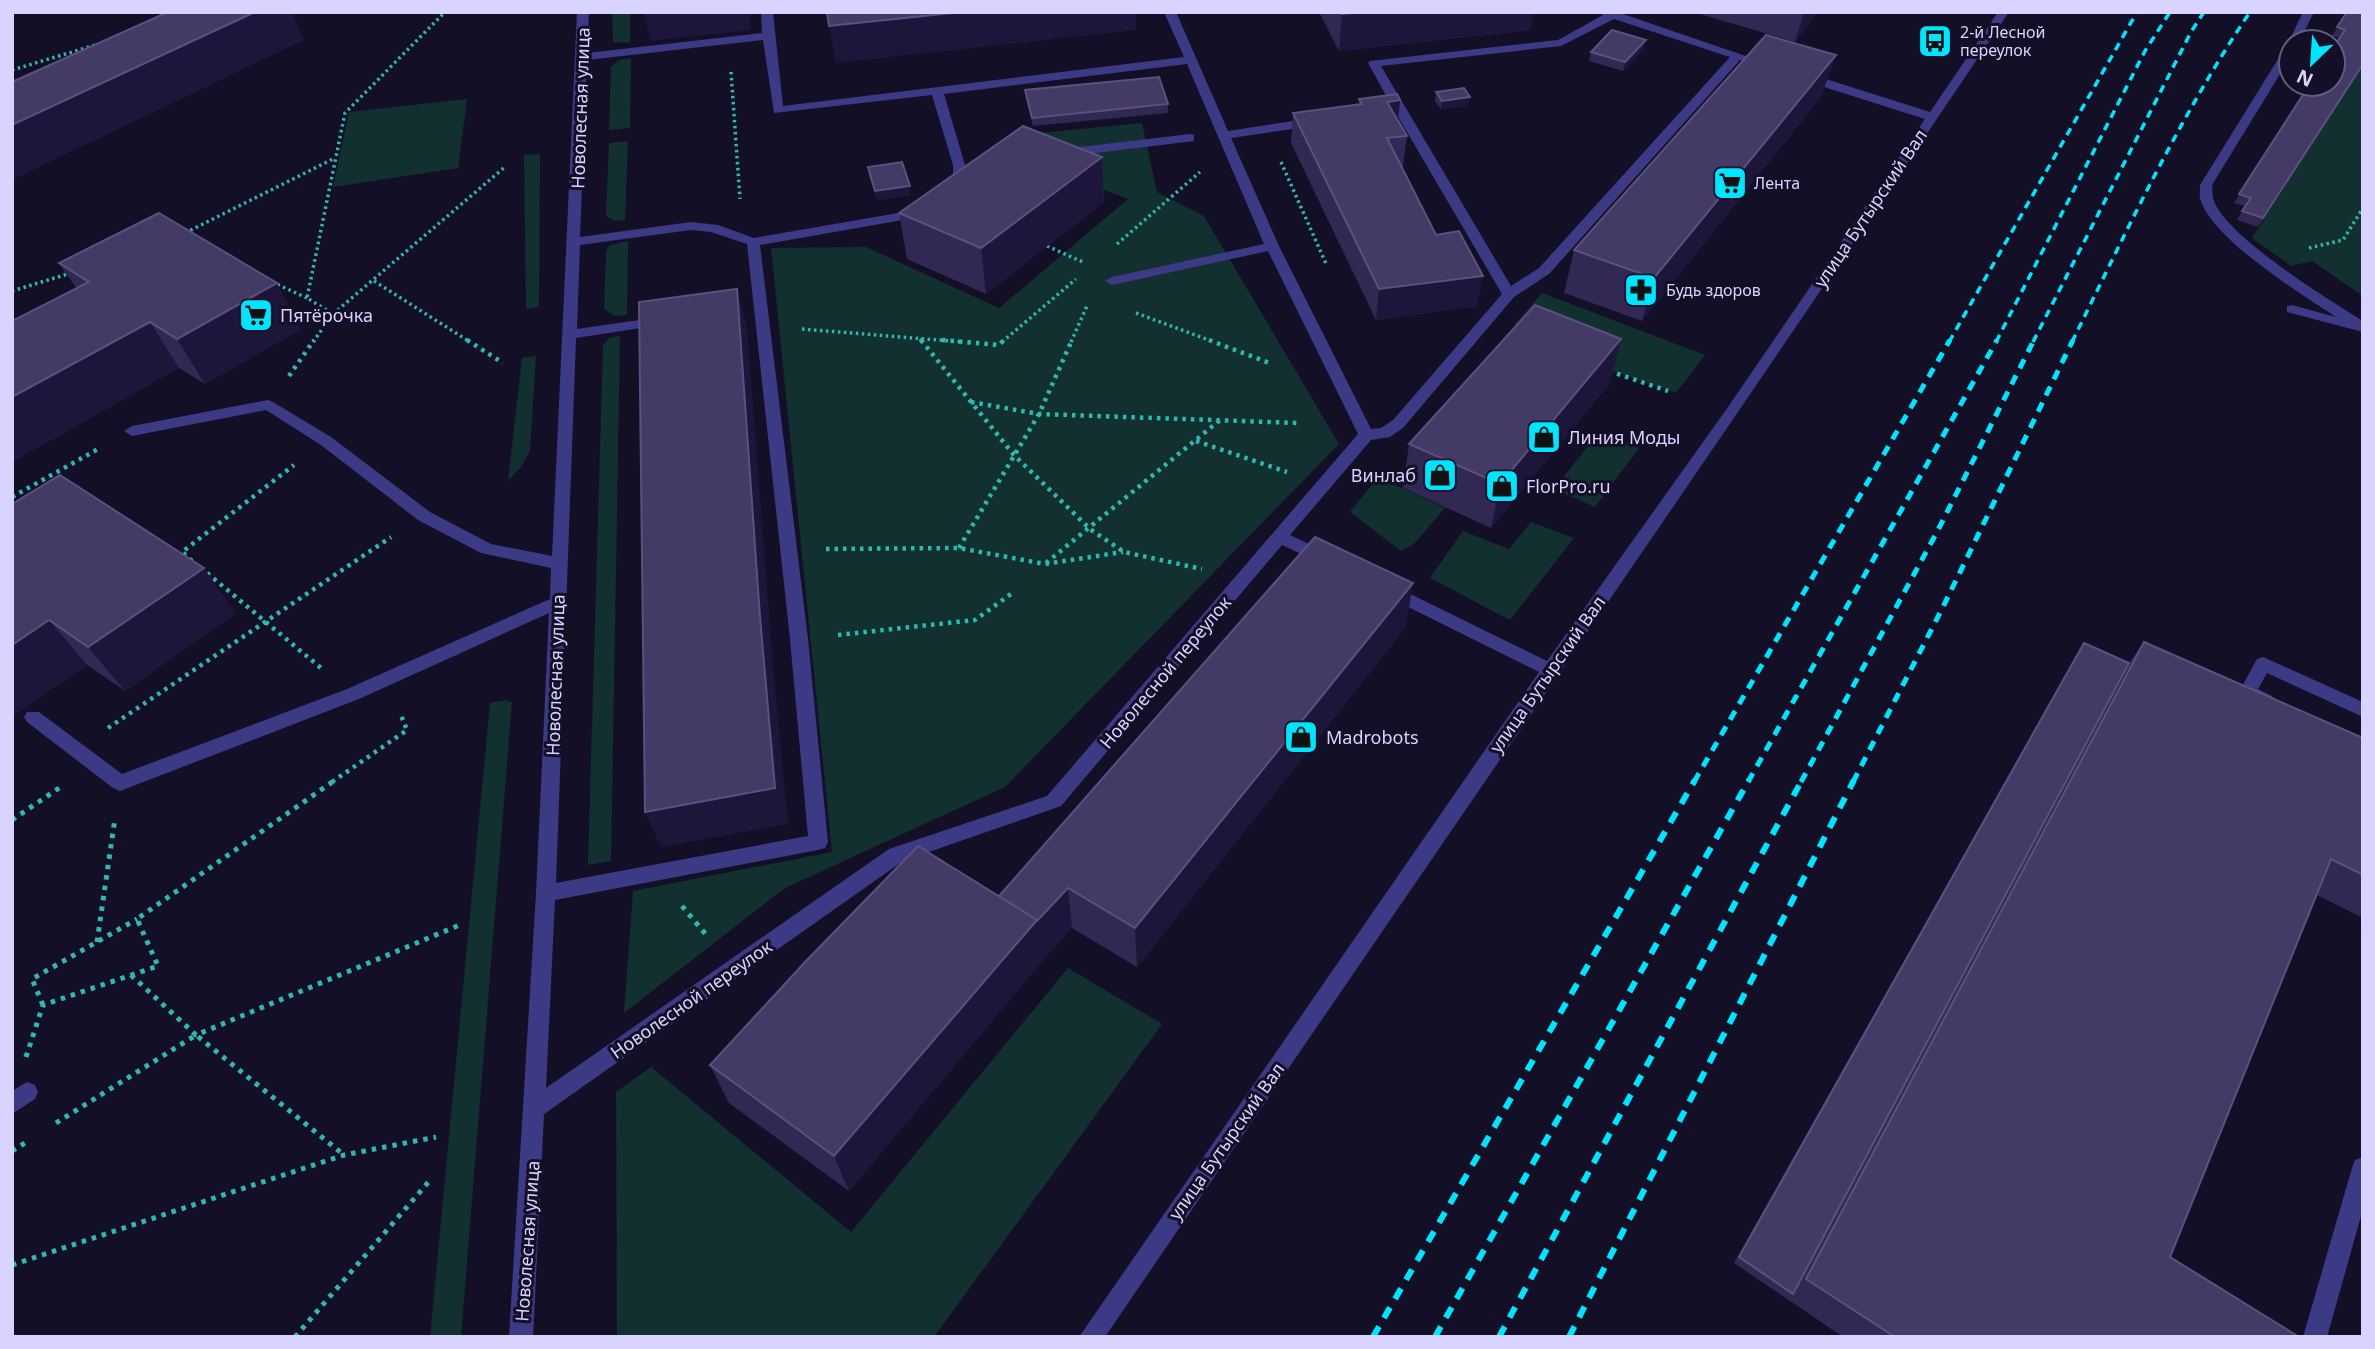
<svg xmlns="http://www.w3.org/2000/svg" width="2375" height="1349" font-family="'Noto Sans',sans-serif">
  <rect width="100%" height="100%" fill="#130f26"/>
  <!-- green -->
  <path fill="#12302f" d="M 612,12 L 630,12 L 630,43 L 613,42 Z
    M 631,58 L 630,128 L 609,130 L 611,67 L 619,60 Z
    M 2363,64 L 2363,296 L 2312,261 L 2291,266 L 2252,238 Z
    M 467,99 L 458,168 L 333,187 L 349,112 Z
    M 1142,123 L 1157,192 L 1204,216 L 1339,444 L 1005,787 L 785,888 L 624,1013 L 633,891 L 832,852 L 771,248 L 866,247 L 999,308 L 1128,199 L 1035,164 L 1030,134 Z
    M 628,141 L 625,220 L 615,221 L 606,216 L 609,143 Z
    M 540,154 L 539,307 L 526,309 L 524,155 Z
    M 628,241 L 627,315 L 614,316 L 604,309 L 606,251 L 610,245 Z
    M 1542,293 L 1705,355 L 1676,393 L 1520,339 L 1515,324 Z
    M 620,336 L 611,861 L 588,865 L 603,345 L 609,338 Z
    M 536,356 L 530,451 L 521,467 L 508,481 L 522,358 Z
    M 1599,432 L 1639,448 L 1595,507 L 1554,489 Z
    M 1378,477 L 1445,508 L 1415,543 L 1401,551 L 1350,512 Z
    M 1531,522 L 1574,538 L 1510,620 L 1430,578 L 1463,531 L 1509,549 Z
    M 505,700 L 512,702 L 461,1337 L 430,1337 L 490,703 Z
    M 1068,968 L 1162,1024 L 934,1337 L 617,1337 L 616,1092 L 651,1067 L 851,1232 Z"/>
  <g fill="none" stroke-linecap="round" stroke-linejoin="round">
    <!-- path-far2 -->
    <path stroke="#2fb8b0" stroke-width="3.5" stroke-dasharray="2.5 3.5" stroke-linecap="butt" d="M 12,70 L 99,44
      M 731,72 L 740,199
      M 1281,162 L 1327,266
      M 185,233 L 333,159
      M 1117,244 L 1200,172
      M 1047,246 L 1085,263
      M 2309,248 L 2343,240 L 2363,208
      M 374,281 L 470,342
      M 272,282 L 307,298
      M 12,291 L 71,273
      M 1136,313 L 1214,342
      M 333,314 L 506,166
      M 802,329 L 963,342
      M 920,339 L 923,342
      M 313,342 L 333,314 L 307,298 L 345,113 L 445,12
      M 1002,342 L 1076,279
      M 1071,342 L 1087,306"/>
    <!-- path-far1 -->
    <path stroke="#2fb8b0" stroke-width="4.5" stroke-dasharray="3.5 5" stroke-linecap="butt" d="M 467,340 L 503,363
      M 921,340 L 1014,455 L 1090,529 L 1124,552 L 1202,569
      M 942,340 L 999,345 L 1004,340
      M 1209,340 L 1272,364
      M 1609,371 L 1668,391
      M 289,376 L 314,340
      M 971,402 L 1039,414 L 1298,423
      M 1196,441 L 1287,472
      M 12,497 L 100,448
      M 959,548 L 1039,414 L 1072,340
      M 826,549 L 959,548 L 1045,564 L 1123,552
      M 192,561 L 182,552 L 294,465
      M 1046,563 L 1220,420
      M 207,573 L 321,668
      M 838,635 L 975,620 L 1011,594
      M 108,728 L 391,537
      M 332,782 L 407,730 L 400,713"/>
    <!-- path -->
    <path stroke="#2fb8b0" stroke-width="5" stroke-dasharray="4.5 6" stroke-linecap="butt" d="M 12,820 L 62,786
      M 682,906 L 708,937
      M 97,942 L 115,818
      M 131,975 L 196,1035 L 462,924
      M 43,1005 L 32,979 L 137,919
      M 26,1057 L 43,1005 L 158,966 L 137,919 L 335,780
      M 56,1123 L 196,1035 L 344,1155
      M 12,1151 L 25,1143
      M 12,1265 L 344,1155 L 436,1137
      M 295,1337 L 431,1179"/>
    <!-- minor -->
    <path fill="#3d3a85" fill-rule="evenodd" d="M 577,12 L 589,12 L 587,53 L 762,33 L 761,12 L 773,12 L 783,106 L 1184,57 L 1164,12 L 1176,12 L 1228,131 L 1313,118 L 1319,122 L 1313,126 L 1231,138 L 1279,246 L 1371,429 L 1381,428 L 1393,420 L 1502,294 L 1397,115 L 1376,118 L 1370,114 L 1376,110 L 1393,108 L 1368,63 L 1370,61 L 1558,40 L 1603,15 L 1600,12 L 1617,12 L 1772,65 L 1766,69 L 1740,60 L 1549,274 L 1514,297 L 1403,428 L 1390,437 L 1371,440 L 1290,535 L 1330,554 L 1332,558 L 1330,562 L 1318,562 L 1282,545 L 1061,806 L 903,861 L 544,1114 L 533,1337 L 509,1337 L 536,893 L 549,613 L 359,699 L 120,791 L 113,788 L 27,722 L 24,717 L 27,712 L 39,712 L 122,774 L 347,689 L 550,599 L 551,568 L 481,553 L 418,520 L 321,445 L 266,410 L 132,436 L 124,431 L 132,426 L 268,400 L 273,402 L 331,437 L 430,512 L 491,544 L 552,556 ZM 1614,19 L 1730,57 L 1539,268 L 1511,286 L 1381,66 L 1561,46 ZM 763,40 L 774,113 L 932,95 L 953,165 L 953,185 L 948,190 L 954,194 L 965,187 L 965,165 L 944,94 L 1187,64 L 1264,244 L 1112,277 L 1105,281 L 1112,285 L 1268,251 L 1358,434 L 1047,796 L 889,849 L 546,1088 L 555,900 L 818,850 L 825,848 L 828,842 L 808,639 L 760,245 L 914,218 L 928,210 L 921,206 L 910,211 L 754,238 L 718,225 L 691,222 L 580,237 L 587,60 ZM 691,230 L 711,232 L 747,244 L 790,639 L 808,836 L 556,883 L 576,338 L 660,325 L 667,321 L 660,317 L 577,329 L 580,245 Z
      M 1998,12 L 2009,12 C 1711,455 1406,895 1105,1337 L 1079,1337 L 1539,672 L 1384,595 L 1382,591 L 1384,587 L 1396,587 L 1547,661 L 1728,407 L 1925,119 L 1802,80 L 1802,74 L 1810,74 L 1930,112 Z
      M 2303,12 L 2314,12 L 2299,42 L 2291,42 L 2291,56 L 2212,185 C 2213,190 2212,197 2214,201 C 2227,237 2329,300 2363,321 L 2363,332 L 2287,312 L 2287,306 L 2292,305 L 2336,317 C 2301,294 2214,240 2201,201 C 2199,197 2200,190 2200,185 L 2288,43 Z
      M 1190,134 L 1194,135 L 1194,141 L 1063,157 L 1057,153 L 1063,149 Z
      M 2263,657 L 2363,702 L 2363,717 L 2267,673 L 2258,689 L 2272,696 L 2275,701 L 2272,706 L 2266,708 L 2242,697 L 2239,692 L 2257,659 Z
      M 27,1082 L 35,1085 L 38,1092 L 35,1099 L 12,1114 L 12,1091 Z
      M 2363,1157 L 2363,1209 L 2327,1337 L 2303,1337 L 2352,1168 L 2355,1160 Z"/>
    <!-- rail-far2 -->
    <path stroke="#00e5ff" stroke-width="3.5" stroke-dasharray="8 6" stroke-linecap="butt" d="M 1949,342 L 2137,12
      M 1996,342 L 2145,51 L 2170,12
      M 2033,342 L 2191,32 L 2204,12
      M 2072,342 C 2127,230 2180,116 2250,12"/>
    <!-- rail-far1 -->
    <path stroke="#00e5ff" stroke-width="5" stroke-dasharray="10 8" stroke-linecap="butt" d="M 1694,782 L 1950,340
      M 1748,782 L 1997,340
      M 1801,782 L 1937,532 L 2034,340
      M 1853,782 L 1943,607 L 2073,340"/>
    <!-- rail -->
    <path stroke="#00e5ff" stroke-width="6" stroke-dasharray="12 10" stroke-linecap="butt" d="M 1373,1337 L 1695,780
      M 1435,1337 L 1749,780
      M 1499,1337 L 1802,780
      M 1569,1337 L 1854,780"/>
  </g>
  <!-- wall -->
  <path fill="#312854" d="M 1319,12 L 1533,12 L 1530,30 L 1339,51 Z
    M 1693,12 L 1818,12 L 1795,42 Z
    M 2347,12 L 2363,64 L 2258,227 L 2237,220 L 2245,206 L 2234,203 L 2339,38 L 2332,36 Z
    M 1644,49 L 1623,71 L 1589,61 L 1591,52 Z
    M 1836,55 L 1821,97 L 1642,321 L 1564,293 L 1574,250 Z
    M 1025,90 L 1168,104 L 1168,113 L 1033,126 L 1026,99 Z
    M 1436,92 L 1468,106 L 1441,109 L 1435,101 Z
    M 1359,99 L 1400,100 L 1398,121 L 1407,136 L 1403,166 L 1401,166 L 1436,235 L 1477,306 L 1376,320 L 1291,143 L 1293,113 L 1359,105 Z
    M 1102,157 L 1104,202 L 986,294 L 907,259 L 899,213 Z
    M 868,167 L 911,195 L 877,200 L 869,176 Z
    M 59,263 L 301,329 L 205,384 L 179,368 L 12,462 L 12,321 L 76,288 Z
    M 1610,383 L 1491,528 L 1403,488 L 1409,444 Z
    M 12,504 L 236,613 L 125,691 L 87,665 L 12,716 Z
    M 1406,627 L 1137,967 L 1072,928 L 1043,960 L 849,1191 L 729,1103 L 710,1065 L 999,896 Z
    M 2144,642 L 2363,738 L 2363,918 L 2317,895 L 2170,1257 L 2299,1337 L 1843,1337 L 1734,1263 L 2078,652 L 2084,643 L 2129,663 Z"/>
  <!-- shaded-wall -->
  <path fill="#1d163a" d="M 255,12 L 292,12 L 304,40 L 12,180 L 12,125 Z
    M 643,12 L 750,12 L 751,30 L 651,41 Z
    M 962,12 L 1136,12 L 1136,30 L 836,63 L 829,26 Z
    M 1362,12 L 1533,12 L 1530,30 L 1339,51 L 1342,14 Z
    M 1804,12 L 1818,12 L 1795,42 Z
    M 1646,40 L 1644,49 L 1623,71 L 1625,62 Z
    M 1836,55 L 1821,97 L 1642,321 L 1654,278 Z
    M 1470,97 L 1468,106 L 1441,109 L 1442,101 Z
    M 1400,100 L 1397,130 L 1387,102 Z
    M 1102,157 L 1104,202 L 986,294 L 981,248 Z
    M 910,186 L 911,195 L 877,200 L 875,191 Z
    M 1483,276 L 1477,306 L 1376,320 L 1379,289 Z
    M 277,283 L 301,329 L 205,384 L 177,339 Z
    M 737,289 L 747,327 L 772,655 L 788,824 L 661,847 L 645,812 Z
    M 150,322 L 179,368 L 12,462 L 12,397 Z
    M 1621,339 L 1610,383 L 1491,528 L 1500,484 Z
    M 204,568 L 236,613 L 125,691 L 88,647 Z
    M 1413,583 L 1406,627 L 1137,967 L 1135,928 Z
    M 49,620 L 87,665 L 12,716 L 12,645 Z
    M 1068,888 L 1072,928 L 1043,960 L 849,1191 L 834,1156 L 1037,920 Z"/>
  <!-- building -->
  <path fill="#433a66" stroke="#5a527e" stroke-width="2" d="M 168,12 L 255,12 L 12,125 L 12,82 Z
    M 827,12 L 962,12 L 829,26 Z
    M 1341,12 L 1362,12 L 1342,14 Z
    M 2347,12 L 2363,12 L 2363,64 L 2263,218 L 2242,211 L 2251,198 L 2239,194 L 2310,84 L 2333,84 L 2333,48 L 2345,30 L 2337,27 Z
    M 1612,30 L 1646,40 L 1625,62 L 1591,52 Z
    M 1766,35 L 1836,55 L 1654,278 L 1574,250 Z
    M 1159,77 L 1168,104 L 1032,118 L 1025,90 Z
    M 1464,88 L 1470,97 L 1442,101 L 1436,92 Z
    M 1397,94 L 1400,100 L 1387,102 L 1407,136 L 1387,138 L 1436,235 L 1459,231 L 1483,276 L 1379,289 L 1293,113 L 1362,104 L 1359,99 Z
    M 1023,126 L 1102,157 L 981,248 L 899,213 Z
    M 902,162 L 910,186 L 875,191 L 868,167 Z
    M 159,213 L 277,283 L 177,339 L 150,322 L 12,397 L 12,321 L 89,282 L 59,263 Z
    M 737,289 L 760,617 L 775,788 L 645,812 L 639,302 Z
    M 1535,305 L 1621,339 L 1500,484 L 1409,444 Z
    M 60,475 L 204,568 L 88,647 L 49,620 L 12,645 L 12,504 Z
    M 1315,537 L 1413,583 L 1135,928 L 1068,888 L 1037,921 L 1036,921 L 1037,920 L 999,896 Z
    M 2144,642 L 2363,738 L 2363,875 L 2331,859 L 2170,1257 L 2299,1337 L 1895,1337 L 1806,1279 Z
    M 2084,643 L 2129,663 L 1793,1294 L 1739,1257 Z
    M 918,846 L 1037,920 L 834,1156 L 710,1065 L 806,961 Z"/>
  <!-- icons -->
  <defs>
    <g id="bus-square" transform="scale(1.75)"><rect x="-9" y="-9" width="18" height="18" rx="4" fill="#00e5ff" stroke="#130f26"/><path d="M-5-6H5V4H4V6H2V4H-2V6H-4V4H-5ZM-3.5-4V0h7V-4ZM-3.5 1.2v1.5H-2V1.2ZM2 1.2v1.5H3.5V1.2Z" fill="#111"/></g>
    <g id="supermarket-square" transform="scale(1.75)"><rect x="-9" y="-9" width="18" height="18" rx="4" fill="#00e5ff" stroke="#130f26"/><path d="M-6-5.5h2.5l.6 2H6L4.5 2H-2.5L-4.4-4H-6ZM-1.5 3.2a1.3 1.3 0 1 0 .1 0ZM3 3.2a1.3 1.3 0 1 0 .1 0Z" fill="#111"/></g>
    <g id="pharmacy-square" transform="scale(1.75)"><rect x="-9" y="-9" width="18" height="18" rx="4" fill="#00e5ff" stroke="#130f26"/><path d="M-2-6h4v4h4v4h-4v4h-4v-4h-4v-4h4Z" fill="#111"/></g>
    <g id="shop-square" transform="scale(1.75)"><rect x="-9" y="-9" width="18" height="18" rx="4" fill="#00e5ff" stroke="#130f26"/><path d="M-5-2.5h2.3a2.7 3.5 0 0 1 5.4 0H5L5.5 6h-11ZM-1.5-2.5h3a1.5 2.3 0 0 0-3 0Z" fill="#111"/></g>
  </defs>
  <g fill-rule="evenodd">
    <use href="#bus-square" x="1935" y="41"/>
    <use href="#supermarket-square" x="1730" y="183"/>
    <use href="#pharmacy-square" x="1641" y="290"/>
    <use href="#supermarket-square" x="256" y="315"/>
    <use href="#shop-square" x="1544" y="437"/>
    <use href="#shop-square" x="1440" y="475"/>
    <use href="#shop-square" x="1502" y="486"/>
    <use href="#shop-square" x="1301" y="737"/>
  </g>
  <g text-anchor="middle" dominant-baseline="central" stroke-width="6" stroke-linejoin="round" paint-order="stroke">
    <!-- far-poi labels -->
    <g font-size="16" fill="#d9d4ff" stroke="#130f26" text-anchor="start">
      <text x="1960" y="32">2-й Лесной<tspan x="1960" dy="18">переулок</tspan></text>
      <text x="1754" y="183">Лента</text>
      <text x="1666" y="290">Будь здоров</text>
    </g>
    <!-- street labels -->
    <g font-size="18" fill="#d9d4ff" stroke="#130f26">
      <text transform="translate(580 108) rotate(-88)">Новолесная улица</text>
      <text transform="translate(1870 208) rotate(-56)">улица Бутырский Вал</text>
      <text transform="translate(1165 672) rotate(-50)">Новолесной переулок</text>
      <text transform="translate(1547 674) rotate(-55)">улица Бутырский Вал</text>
      <text transform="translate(555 675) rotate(-88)">Новолесная улица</text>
      <text transform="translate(691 999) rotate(-35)">Новолесной переулок</text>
      <text transform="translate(1226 1141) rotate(-55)">улица Бутырский Вал</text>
      <text transform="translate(527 1241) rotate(-86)">Новолесная улица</text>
    </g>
    <!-- poi labels -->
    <g font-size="18" fill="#d9d4ff" stroke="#130f26" text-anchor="start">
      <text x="280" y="315">Пятёрочка</text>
      <text x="1568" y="437">Линия Моды</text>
      <text x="1416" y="475" text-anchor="end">Винлаб</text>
      <text x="1526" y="486">FlorPro.ru</text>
      <text x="1326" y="737">Madrobots</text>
    </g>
  </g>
  <!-- border -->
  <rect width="2375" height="1349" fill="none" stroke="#d9d4ff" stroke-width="28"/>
  <!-- north arrow -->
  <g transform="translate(2312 63) rotate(205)"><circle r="33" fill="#130f26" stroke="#625e7d" stroke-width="2"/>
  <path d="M0-5L12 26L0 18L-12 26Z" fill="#00e5ff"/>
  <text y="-10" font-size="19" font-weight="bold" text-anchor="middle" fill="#d9d4ff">N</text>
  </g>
</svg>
